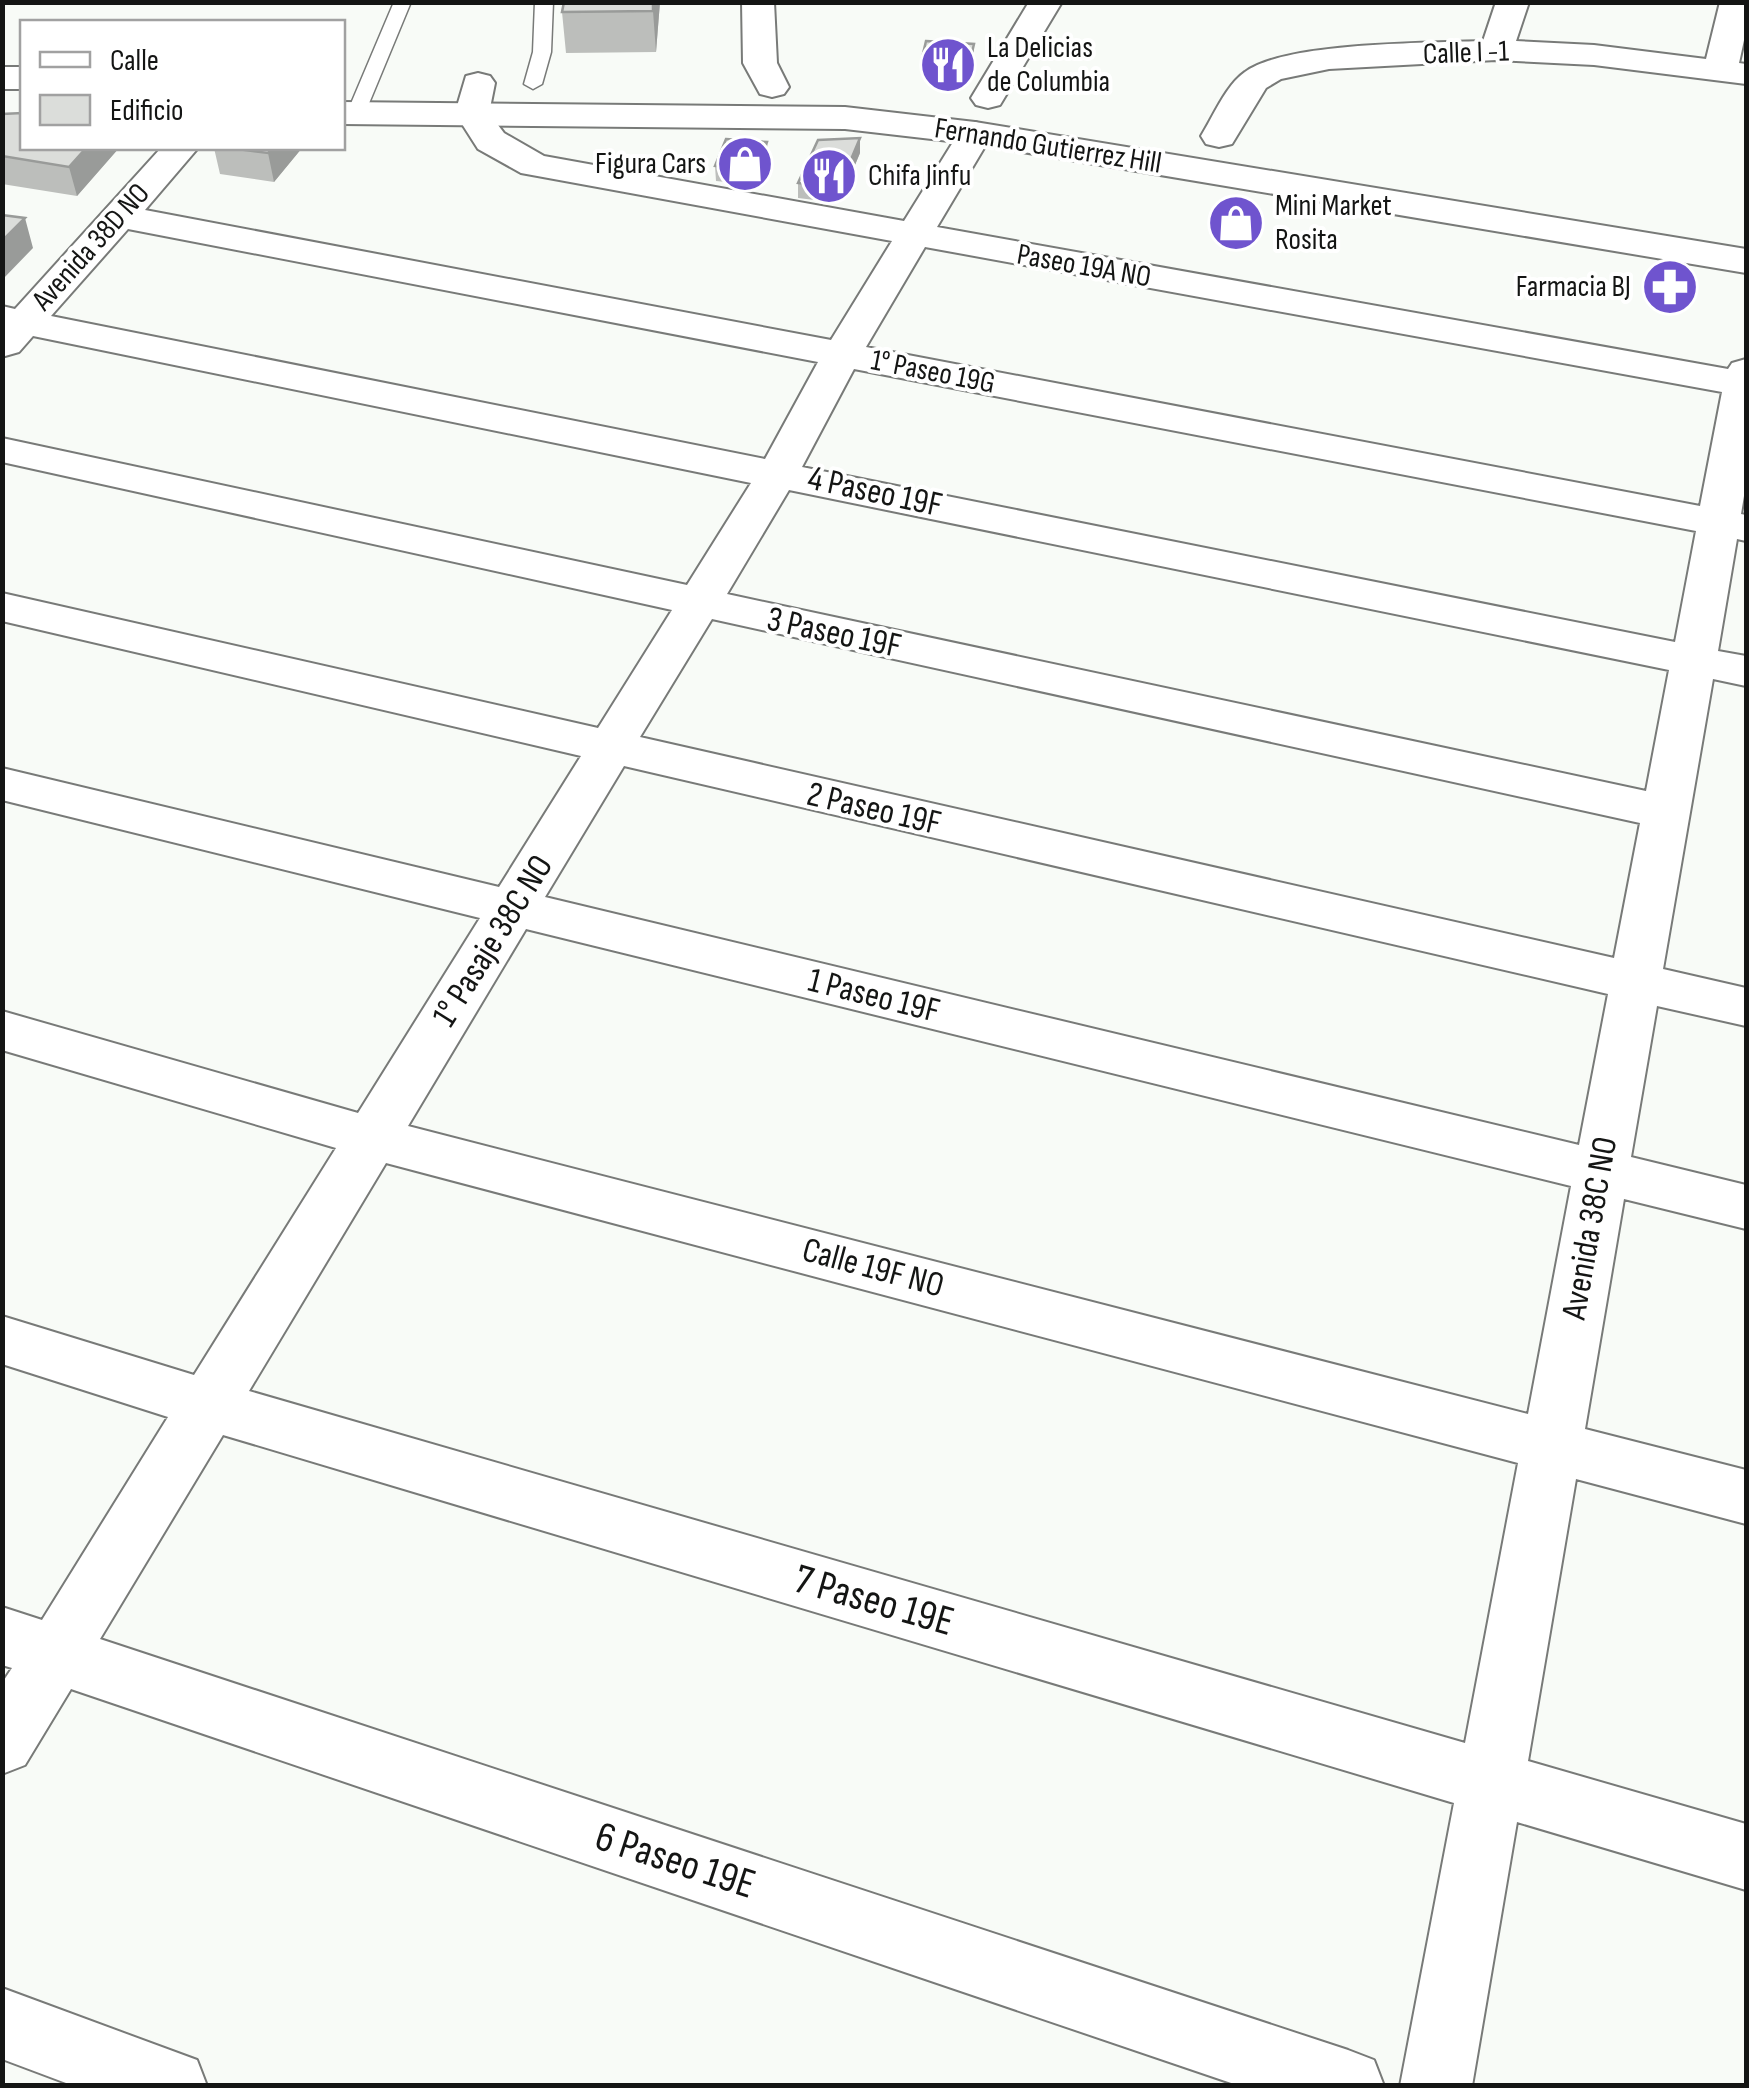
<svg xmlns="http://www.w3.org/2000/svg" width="1749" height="2088" font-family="'Sofia Sans Condensed',sans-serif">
  <rect width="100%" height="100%" fill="#f8fbf7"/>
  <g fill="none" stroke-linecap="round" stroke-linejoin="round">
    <!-- service casing -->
    <g stroke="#787a78" stroke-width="3">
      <path id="service" d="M 394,2 L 411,2 L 365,113 L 362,117 L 350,117 L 347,113 Z
        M 535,2 L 553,2 L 551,52 L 542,84 L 533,89 L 524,84 L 533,52 Z"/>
    </g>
    <!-- minor casing -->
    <g stroke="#787a78" stroke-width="4">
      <path id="minor" d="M 742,2 L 774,2 L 777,63 L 789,87 L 784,94 L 772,97 L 760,94 L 743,63 Z
        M 1029,2 L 1062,2 L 1000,105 L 988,108 L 976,105 L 971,98 Z
        M 1496,2 L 1529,2 L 1516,41 L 1594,45 L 1706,59 L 1720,2 L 1746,2 L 1746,31 L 1739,63 L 1746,64 L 1746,84 L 1594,65 L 1496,60 L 1329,69 L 1281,79 L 1266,88 L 1232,144 L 1219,147 L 1206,144 L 1201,136 C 1213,117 1226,85 1245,72 C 1285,42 1429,43 1483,41 Z
        M 478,73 L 490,76 L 495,83 L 489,113 L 504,133 L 544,156 L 904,221 L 963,126 L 975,122 L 987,126 L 993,133 L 937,227 L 1728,369 L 1732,363 L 1746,359 L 1746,484 L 1741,514 L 1746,515 L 1746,541 L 1737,539 L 1718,651 L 1746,656 L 1746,686 L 1713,679 L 1663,969 L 1746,988 L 1746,1026 L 1657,1006 L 1631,1157 L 1746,1185 L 1746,1229 L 1624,1199 L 1585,1429 L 1746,1470 L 1746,1524 L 1576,1479 L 1528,1761 L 1746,1824 L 1746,1890 L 1517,1822 L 1472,2086 L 1400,2086 L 1454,1803 L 223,1435 L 100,1639 L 1348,2050 L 1374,2060 L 1384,2086 L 1240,2086 L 71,1689 L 25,1765 L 2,1774 L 2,1683 L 12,1668 L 2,1665 L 2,1607 L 42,1620 L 168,1417 L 2,1364 L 2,1316 L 194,1375 L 336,1148 L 2,1050 L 2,1011 L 358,1113 L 480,918 L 2,800 L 2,768 L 499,887 L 581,756 L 2,621 L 2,593 L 598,728 L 672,610 L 2,462 L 2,438 L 687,585 L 751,483 L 33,336 L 19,352 L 5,356 L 2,306 L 15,309 L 161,148 L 198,148 L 145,210 L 831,340 L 892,241 L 521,173 L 478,149 L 455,113 L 466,76 ZM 128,229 L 818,362 L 765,459 L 51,316 ZM 925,247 L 1722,392 L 1700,506 L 866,347 ZM 854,369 L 1696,531 L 1675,642 L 802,467 ZM 789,490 L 1669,670 L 1646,791 L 727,594 ZM 712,619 L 1640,823 L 1614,958 L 640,737 ZM 624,766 L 1608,994 L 1579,1145 L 545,897 ZM 526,929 L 1571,1186 L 1528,1414 L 408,1126 ZM 386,1163 L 1518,1463 L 1465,1743 L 249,1391 Z
        M 2,1988 L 197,2060 L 207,2086 L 74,2086 L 2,2059 Z"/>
    </g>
    <!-- tertiary casing -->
    <g stroke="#787a78" stroke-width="4">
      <path id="tertiary" d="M 2,67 L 22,67 L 22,89 L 2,89 Z
        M 342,102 L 845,107 L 975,122 L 1746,249 L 1746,273 L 975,144 L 845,129 L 342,124 Z"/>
    </g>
    <!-- service -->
    <use href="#service" fill="#fff" fill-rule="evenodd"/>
    <!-- minor -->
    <use href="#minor" fill="#fff" fill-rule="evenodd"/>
    <!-- tertiary -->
    <use href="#tertiary" fill="#fff" fill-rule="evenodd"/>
  </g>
  <!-- wall -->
  <path fill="#bcbebb" d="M 564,2 L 660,2 L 656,52 L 566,53 L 562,12 Z
    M 974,44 L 973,58 L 969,75 L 922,72 L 922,58 Z
    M 2,114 L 119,148 L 77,196 L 2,184 Z
    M 214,148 L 302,148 L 274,182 L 220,174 Z
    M 860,153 L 839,203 L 798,198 L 798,183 Z
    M 768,157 L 758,185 L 716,181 L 715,166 Z"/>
  <!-- shaded-wall -->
  <path fill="#999b99" d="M 653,2 L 660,2 L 656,52 L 653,11 Z
    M 974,44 L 973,58 L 969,75 L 970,61 Z
    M 860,138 L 860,153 L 839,203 L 839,188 Z
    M 767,142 L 768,157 L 758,185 L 757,170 Z
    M 86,148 L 119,148 L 77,196 L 69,167 Z
    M 272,148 L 302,148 L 274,182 L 268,153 Z
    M 25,218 L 33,248 L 2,280 L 2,241 Z"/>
  <!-- building -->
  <path fill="#dbddda" stroke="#999b99" stroke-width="2.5" d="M 564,2 L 653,2 L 653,11 L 562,12 Z
    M 926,41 L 974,44 L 970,61 L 922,58 Z
    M 22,113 L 22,148 L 86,148 L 69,167 L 2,156 L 2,114 Z
    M 860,138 L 839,188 L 798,183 L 818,140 Z
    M 726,139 L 767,142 L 757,170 L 715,166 Z
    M 230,148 L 272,148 L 268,153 Z
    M 2,215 L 25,218 L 2,241 Z"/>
  <!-- icons -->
  <defs>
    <g id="restaurant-disc" transform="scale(2.875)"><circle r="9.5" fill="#6f54ce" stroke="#fff"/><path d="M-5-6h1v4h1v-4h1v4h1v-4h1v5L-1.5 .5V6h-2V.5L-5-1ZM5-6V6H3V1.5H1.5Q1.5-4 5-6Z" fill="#fff"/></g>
    <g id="shop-disc" transform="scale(2.875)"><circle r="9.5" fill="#6f54ce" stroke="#fff"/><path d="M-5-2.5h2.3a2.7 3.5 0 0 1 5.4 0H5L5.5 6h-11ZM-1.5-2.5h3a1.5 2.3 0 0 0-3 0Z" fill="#fff"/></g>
    <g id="pharmacy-disc" transform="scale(2.875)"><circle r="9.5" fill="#6f54ce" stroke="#fff"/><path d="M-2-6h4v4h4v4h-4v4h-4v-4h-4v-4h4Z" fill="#fff"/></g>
  </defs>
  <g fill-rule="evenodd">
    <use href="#restaurant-disc" x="948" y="65"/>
    <use href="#shop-disc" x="745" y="164"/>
    <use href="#restaurant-disc" x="829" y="176"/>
    <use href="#shop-disc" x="1236" y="223"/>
    <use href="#pharmacy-disc" x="1670" y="287"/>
  </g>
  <g text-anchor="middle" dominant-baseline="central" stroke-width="8" stroke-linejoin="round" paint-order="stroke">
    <!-- far-poi labels -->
    <g font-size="30" fill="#141514" stroke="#fff" text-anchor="start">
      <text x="987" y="48">La Delicias<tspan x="987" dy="34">de Columbia</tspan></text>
      <text x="706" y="164" text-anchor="end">Figura Cars</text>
      <text x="868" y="176">Chifa Jinfu</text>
      <text x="1275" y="206">Mini Market<tspan x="1275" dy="34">Rosita</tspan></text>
      <text x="1631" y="287" text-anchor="end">Farmacia BJ</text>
    </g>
    <!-- far-street labels -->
    <g font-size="30" fill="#141514" stroke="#fff">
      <text transform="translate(1466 53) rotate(-2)">Calle I -1</text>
      <text transform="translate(1048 146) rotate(9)">Fernando Gutierrez Hill</text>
      <text transform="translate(91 247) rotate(-48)">Avenida 38D NO</text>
      <text transform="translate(1084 266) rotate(10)">Paseo 19A NO</text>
      <text transform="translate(933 372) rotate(11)">1° Paseo 19G</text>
    </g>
    <!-- street labels -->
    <g font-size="35" fill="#141514" stroke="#fff">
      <text transform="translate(875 492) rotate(12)">4 Paseo 19F</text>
      <text transform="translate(834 633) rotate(12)">3 Paseo 19F</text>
      <text transform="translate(874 809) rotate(13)">2 Paseo 19F</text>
      <text transform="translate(493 941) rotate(-58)">1° Pasaje 38C NO</text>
      <text transform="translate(874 996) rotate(14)">1 Paseo 19F</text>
      <text transform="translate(1590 1228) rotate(-80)">Avenida 38C NO</text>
      <text transform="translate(873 1268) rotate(15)">Calle 19F NO</text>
    </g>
    <!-- near-street labels -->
    <g font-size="42" fill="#141514" stroke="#fff">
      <text transform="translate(874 1601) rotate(16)">7 Paseo 19E</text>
      <text transform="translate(675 1861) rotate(18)">6 Paseo 19E</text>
    </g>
  </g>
  <!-- border -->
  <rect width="1749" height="2088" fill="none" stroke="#141514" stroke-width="10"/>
  <!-- legend -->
  <rect x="20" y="20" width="325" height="130" fill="#ffffff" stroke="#a1a1a1" stroke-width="2.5"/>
  <rect x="40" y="52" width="50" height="15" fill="#ffffff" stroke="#a1a1a1" stroke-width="2.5"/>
  <text x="110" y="70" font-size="30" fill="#141514">Calle</text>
  <rect x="40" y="95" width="50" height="30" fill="#dbddda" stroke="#a1a1a1" stroke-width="2.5"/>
  <text x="110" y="120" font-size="30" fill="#141514">Edificio</text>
</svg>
